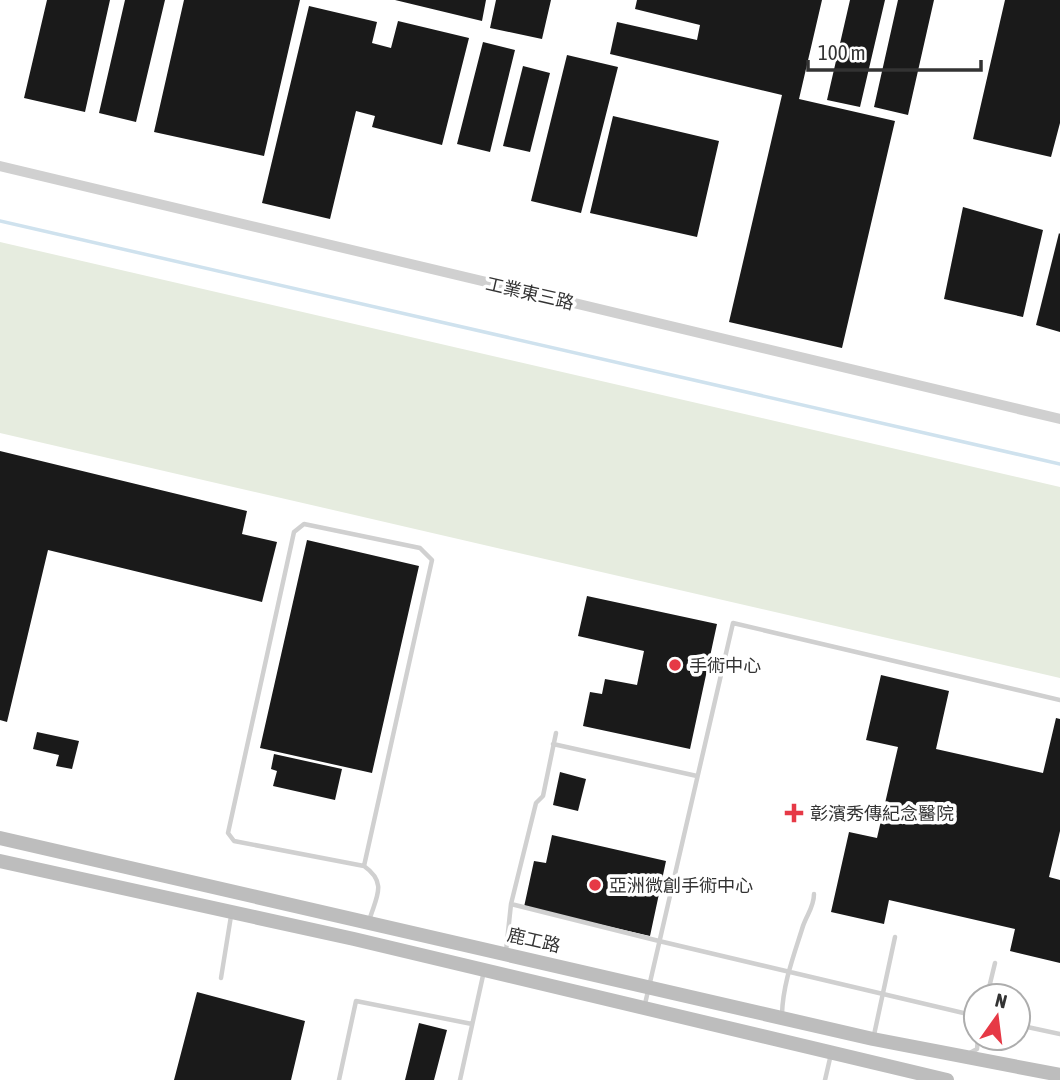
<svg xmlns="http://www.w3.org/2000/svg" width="1060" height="1080" font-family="'Asap Condensed','Noto Sans TC',sans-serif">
  <rect width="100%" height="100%" fill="#fff"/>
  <!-- green -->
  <path fill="#e6ecdf" d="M 0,242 L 1060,487 L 1060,678 L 0,433 Z"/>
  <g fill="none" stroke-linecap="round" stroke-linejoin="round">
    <!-- stream -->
    <path stroke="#cfe2ee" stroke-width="3.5" d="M 0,221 L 1060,464"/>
  </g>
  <!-- building -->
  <path fill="#1a1a1a" d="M 47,0 L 110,0 L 85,112 L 24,98 Z
    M 125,0 L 165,0 L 136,122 L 99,113 Z
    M 184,0 L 300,0 L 264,156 L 154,132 Z
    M 395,0 L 486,0 L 482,21 Z
    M 496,0 L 551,0 L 542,39 L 490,28 Z
    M 637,0 L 822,0 L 799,99 L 895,121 L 842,348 L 729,322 L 782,95 L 610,54 L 617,22 L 697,40 L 700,25 L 635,9 Z
    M 850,0 L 885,0 L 860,107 L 827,100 Z
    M 898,0 L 934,0 L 908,115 L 874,107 Z
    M 1005,0 L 1060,0 L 1060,123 L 1051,157 L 973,139 Z
    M 309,6 L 377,22 L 372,43 L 391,48 L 398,21 L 469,38 L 442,145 L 372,127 L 375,116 L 356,111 L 330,219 L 262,203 Z
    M 483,42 L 515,50 L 490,152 L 457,144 Z
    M 567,55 L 618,67 L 581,213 L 531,201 Z
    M 523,66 L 550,73 L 530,152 L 503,146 Z
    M 613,116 L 719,141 L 697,237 L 590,213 Z
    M 963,207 L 1043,230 L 1023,317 L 944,299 Z
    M 1059,233 L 1060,234 L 1060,332 L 1036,325 Z
    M 0,451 L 247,511 L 242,534 L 277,542 L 262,602 L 48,550 L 7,722 L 0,720 Z
    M 307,540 L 419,566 L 372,773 L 260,748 Z
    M 587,596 L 717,624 L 690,749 L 583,726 L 590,692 L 602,694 L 605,679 L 637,685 L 644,651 L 578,636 Z
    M 881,675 L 949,691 L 936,749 L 1043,773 L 1056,718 L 1060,719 L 1060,831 L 1049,877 L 1060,880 L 1060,963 L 1010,951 L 1015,929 L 889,900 L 884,924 L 831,912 L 849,832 L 877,838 L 898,747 L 866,740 Z
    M 37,732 L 79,741 L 72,769 L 56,766 L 59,755 L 33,749 Z
    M 274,754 L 342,769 L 335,800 L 273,786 L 277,771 L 271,769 Z
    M 560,772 L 586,779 L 578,811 L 553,805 Z
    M 552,835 L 666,861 L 650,936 L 524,907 L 534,861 L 546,863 Z
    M 197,992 L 305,1021 L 291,1080 L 174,1080 Z
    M 419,1023 L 447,1030 L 434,1080 L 405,1080 Z"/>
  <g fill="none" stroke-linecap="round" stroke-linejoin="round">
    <!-- lane -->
    <path stroke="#d0d0d0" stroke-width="4.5" d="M 553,744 L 697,776
      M 364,866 L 234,841 L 228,833 L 294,532 L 304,524 L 420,548 L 432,560 L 364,866 C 388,883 376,897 369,921
      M 511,904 L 659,941 L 976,1016
      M 506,951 L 511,904 L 536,803 L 543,796 L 556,733
      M 221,978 L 231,916
      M 987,996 L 995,963
      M 645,1004 L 733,623 L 1060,700
      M 782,1014 C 783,983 794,955 803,926 C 807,914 814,907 814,894
      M 1018,1025 L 1060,1034
      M 874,1035 L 895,937
      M 968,1054 L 977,1049 L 978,1038
      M 339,1080 L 356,1001 L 472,1024
      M 460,1080 L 484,971
      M 825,1080 L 831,1054"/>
    <!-- street -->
    <path stroke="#d0d0d0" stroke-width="10" d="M 0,166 L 1060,419"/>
    <!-- secondary -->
    <path stroke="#bdbdbd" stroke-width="14" d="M 0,838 L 873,1039 L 1060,1075
      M 0,861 L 354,939 L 947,1080"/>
  </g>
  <!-- markers -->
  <g fill="#e63946" stroke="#fff" stroke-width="2.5">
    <circle cx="675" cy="665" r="7"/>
    <path d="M790.5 802.5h7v7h7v7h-7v7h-7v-7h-7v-7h7z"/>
    <circle cx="595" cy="885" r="7"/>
  </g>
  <g text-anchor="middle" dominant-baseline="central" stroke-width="7" stroke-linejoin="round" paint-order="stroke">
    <!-- street labels -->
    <g font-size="18" fill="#333" stroke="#fff">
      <text transform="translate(530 293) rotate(13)">工業東三路</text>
      <text transform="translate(534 940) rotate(13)">鹿工路</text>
    </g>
    <!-- poi labels -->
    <g font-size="18" fill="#333" stroke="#fff" text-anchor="start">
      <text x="689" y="665">手術中心</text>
      <text x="810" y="813">彰濱秀傳紀念醫院</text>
      <text x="609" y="885">亞洲微創手術中心</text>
    </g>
  </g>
  <!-- north arrow -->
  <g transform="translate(997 1017) rotate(14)"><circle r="33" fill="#ffffff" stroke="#adadad" stroke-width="2"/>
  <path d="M0-5L12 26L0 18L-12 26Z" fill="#e63946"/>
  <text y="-10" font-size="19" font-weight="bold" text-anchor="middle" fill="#333333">N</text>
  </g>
  <!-- scale -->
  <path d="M808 60v10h173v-10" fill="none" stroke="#333333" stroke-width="3.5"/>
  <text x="818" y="60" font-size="21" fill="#333333" stroke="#ffffff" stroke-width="5" paint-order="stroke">100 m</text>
</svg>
